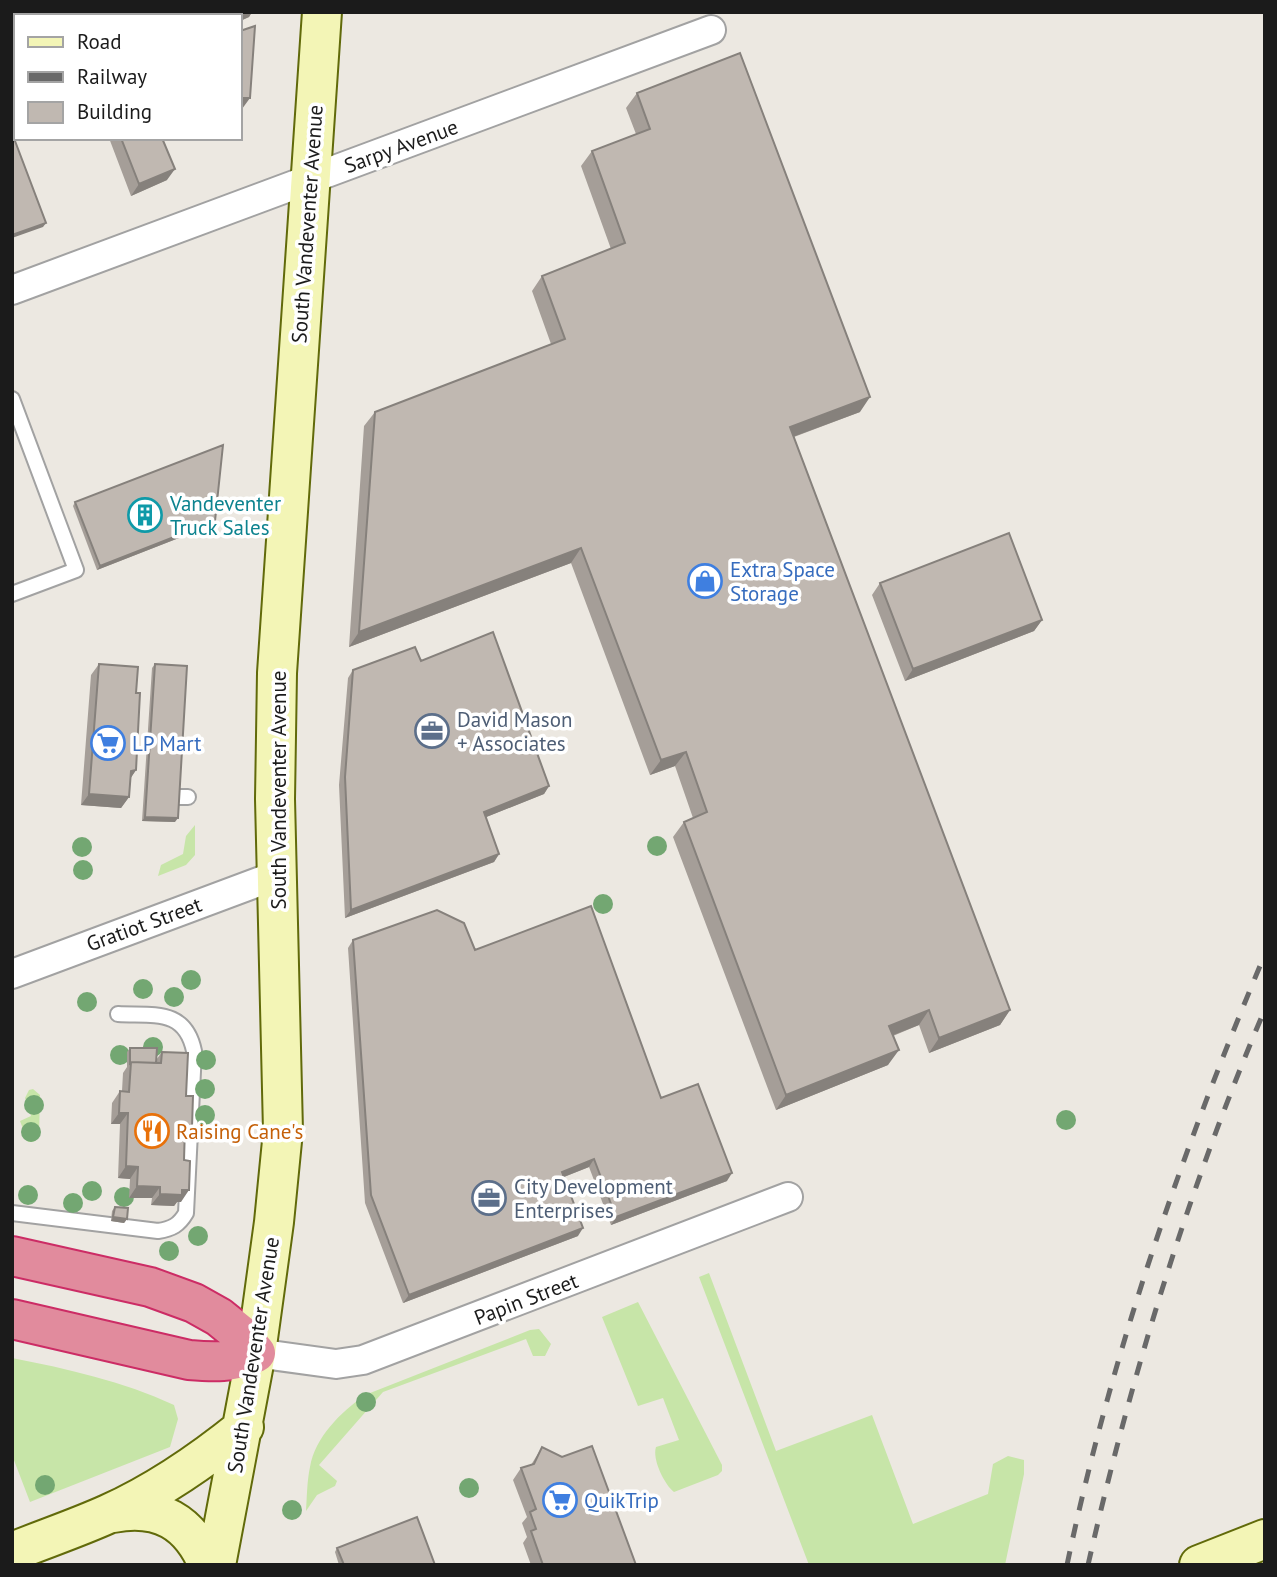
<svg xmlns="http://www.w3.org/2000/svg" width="1277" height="1577" font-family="'PT Sans',sans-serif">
  <rect width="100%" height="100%" fill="#ece8e1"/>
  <!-- grass -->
  <path fill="#c7e5a8" d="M 195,825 L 195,855 L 186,865 L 158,876 L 161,865 L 183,854 L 186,836 Z
    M 33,1089 L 40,1095 L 39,1137 L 33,1142 L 28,1142 L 20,1121 L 31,1116 L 25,1098 L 29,1090 Z
    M 709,1273 L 776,1451 L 872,1415 L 913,1524 L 988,1494 L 993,1464 L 1008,1456 L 1024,1460 L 1024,1474 L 1005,1565 L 809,1565 L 699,1277 Z
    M 638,1302 L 722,1465 L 722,1471 L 718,1475 L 674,1492 C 664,1484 652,1459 656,1447 L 679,1440 L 663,1398 L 638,1406 L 602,1317 Z
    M 539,1329 L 551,1344 L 545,1356 L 533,1356 L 526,1339 L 383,1392 L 319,1465 L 337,1481 L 335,1486 L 317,1495 L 306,1511 C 307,1496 307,1481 310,1467 C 315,1437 341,1412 365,1395 L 530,1330 Z
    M 12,1358 C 68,1369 122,1381 174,1405 L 178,1419 L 170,1447 L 30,1502 L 12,1455 Z"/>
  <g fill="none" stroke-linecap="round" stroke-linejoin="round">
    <!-- lane casing -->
    <g stroke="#a2a2a2" stroke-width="18">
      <path id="lane" d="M 12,399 L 76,570 L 12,594
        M 177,797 L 188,797
        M 12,1213 L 158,1231 C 172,1229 179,1225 186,1213 L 194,1051 C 185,1008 153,1016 118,1014"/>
    </g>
    <!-- street casing -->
    <g stroke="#a2a2a2" stroke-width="32">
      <path id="street" d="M 12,290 L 711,30
        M 12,974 L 277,875
        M 256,1353 L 336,1364 L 363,1360 L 788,1197"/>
    </g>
    <!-- secondary casing -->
    <g stroke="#616a0a" stroke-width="42">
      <path id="secondary" d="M 113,1513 C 159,1504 190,1522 208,1565
        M 12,1552 C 44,1539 77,1528 108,1514 C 157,1492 202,1461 244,1427
        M 216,1565 L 256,1353 L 274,1222 L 283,1131 L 275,799 L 277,673 L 322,12
        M 1199,1565 L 1265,1539"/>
    </g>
    <!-- highway casing -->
    <g stroke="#cc2c65" stroke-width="42">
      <path id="highway" d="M 12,1256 L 150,1287 L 194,1303 L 219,1317 L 240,1334 L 256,1353 C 233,1363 213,1362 189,1360 L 12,1319"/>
    </g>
    <!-- lane -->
    <use href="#lane" stroke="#fff" stroke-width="14"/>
    <!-- street -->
    <use href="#street" stroke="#fff" stroke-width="28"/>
    <!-- secondary -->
    <use href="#secondary" stroke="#f3f5b6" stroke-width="38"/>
    <!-- highway -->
    <use href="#highway" stroke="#e18b9d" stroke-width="38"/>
    <!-- rail -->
    <path stroke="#696969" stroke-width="5" stroke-dasharray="14 14" stroke-linecap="butt" d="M 1067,1565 C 1111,1355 1182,1151 1265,954
      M 1088,1565 C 1131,1376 1189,1187 1265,1009"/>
  </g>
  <!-- trees -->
  <g fill="#73a772">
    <circle cx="657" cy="846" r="10"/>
    <circle cx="82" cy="847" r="10"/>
    <circle cx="83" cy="870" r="10"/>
    <circle cx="603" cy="904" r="10"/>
    <circle cx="191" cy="980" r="10"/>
    <circle cx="143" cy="989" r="10"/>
    <circle cx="174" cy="997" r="10"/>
    <circle cx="87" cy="1002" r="10"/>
    <circle cx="153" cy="1047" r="10"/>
    <circle cx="120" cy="1055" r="10"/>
    <circle cx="206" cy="1060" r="10"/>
    <circle cx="205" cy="1089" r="10"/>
    <circle cx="34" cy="1105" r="10"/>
    <circle cx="205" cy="1115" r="10"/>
    <circle cx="1066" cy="1120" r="10"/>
    <circle cx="31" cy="1132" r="10"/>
    <circle cx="92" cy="1191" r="10"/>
    <circle cx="28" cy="1195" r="10"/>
    <circle cx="124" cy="1197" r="10"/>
    <circle cx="73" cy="1203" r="10"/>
    <circle cx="198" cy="1236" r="10"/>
    <circle cx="169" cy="1251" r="10"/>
    <circle cx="366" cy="1402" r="10"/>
    <circle cx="45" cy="1485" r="10"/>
    <circle cx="469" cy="1488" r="10"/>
    <circle cx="292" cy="1510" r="10"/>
  </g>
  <!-- wall -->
  <path fill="#a59e98" d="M 12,12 L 16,16 L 16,117 L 12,108 Z
    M 54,12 L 162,12 L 153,16 L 55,16 Z
    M 235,12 L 252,12 L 249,17 L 240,21 L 240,16 L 237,16 Z
    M 637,93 L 860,412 L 794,437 L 1010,1010 L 1000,1025 L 929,1053 L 919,1025 L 893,1036 L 888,1065 L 776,1110 L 673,837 L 684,822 L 693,818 L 675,766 L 650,775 L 571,563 L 349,647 L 364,426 L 375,412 L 551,344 L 532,291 L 542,276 L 611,249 L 581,166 L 592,151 L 636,134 L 626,108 Z
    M 109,138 L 162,138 L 167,180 L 131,196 Z
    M 75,502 L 212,525 L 97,570 L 73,506 Z
    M 880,583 L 1042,620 L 1034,631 L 905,681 L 872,595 Z
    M 421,661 L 549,786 L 544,794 L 486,817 L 499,854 L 494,862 L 345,918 L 339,785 L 348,678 L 353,670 Z
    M 99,664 L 136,693 L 136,770 L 130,779 L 129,797 L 121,808 L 81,805 L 91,675 Z
    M 155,664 L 175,822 L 142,821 L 152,668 Z
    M 353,940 L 475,950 L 661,1098 L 727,1181 L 611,1225 L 589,1167 L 564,1177 L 578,1236 L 403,1303 L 365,1203 L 348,948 Z
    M 130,1048 L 156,1060 L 162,1052 L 185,1137 L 181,1202 L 177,1202 L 174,1206 L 151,1205 L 152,1198 L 129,1198 L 130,1179 L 118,1178 L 120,1124 L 111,1124 L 112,1103 L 120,1091 L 122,1091 L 123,1073 L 127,1067 L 127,1052 Z
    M 115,1207 L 127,1219 L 124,1223 L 111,1221 L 112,1211 Z
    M 542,1447 L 636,1565 L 531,1565 L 523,1543 L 527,1537 L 522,1523 L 527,1517 L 513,1480 L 521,1468 L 531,1465 Z
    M 337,1548 L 435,1565 L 339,1565 L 335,1552 Z"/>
  <!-- shaded-wall -->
  <path fill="#86817c" d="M 139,12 L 162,12 L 153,16 L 129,16 Z
    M 246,12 L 252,12 L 249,17 L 240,21 L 244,13 Z
    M 240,98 L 250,98 L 242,109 L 240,109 Z
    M 175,169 L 167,180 L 131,196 L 139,184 Z
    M 46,223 L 43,227 L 12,238 L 12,235 Z
    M 870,397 L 860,412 L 779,442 L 790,427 Z
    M 215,521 L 212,525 L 97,570 L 100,566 Z
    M 581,548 L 571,563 L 349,647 L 359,632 Z
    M 1042,620 L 1034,631 L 905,681 L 913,669 Z
    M 686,752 L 675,766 L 650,775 L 661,760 Z
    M 136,770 L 128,782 L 131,771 Z
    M 549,786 L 544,794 L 479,820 L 484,812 Z
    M 89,794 L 129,797 L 121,808 L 81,805 Z
    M 145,817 L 178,818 L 175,822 L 142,821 Z
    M 499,854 L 494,862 L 345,918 L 351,910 Z
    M 929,1010 L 919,1025 L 878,1041 L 889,1026 Z
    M 1010,1010 L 1000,1025 L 929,1053 L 939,1038 Z
    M 899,1050 L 888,1065 L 776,1110 L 786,1095 Z
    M 119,1113 L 128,1113 L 120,1124 L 111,1124 Z
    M 185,1127 L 192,1127 L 184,1139 Z
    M 594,1159 L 589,1167 L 556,1180 L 562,1172 Z
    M 126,1166 L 138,1167 L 130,1179 L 118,1178 Z
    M 732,1173 L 727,1181 L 611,1225 L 616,1217 Z
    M 137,1186 L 160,1187 L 152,1198 L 129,1198 Z
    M 182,1190 L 189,1190 L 181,1202 L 177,1202 L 174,1206 L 151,1205 L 160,1194 Z
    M 113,1217 L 127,1219 L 124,1223 L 111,1221 Z
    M 583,1228 L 578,1236 L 403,1303 L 409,1295 Z"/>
  <!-- building -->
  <path fill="#c0b8b1" stroke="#86817c" stroke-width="2" d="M 12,12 L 28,12 L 29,16 L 16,16 L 16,105 L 12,97 Z
    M 66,12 L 120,12 L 122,16 L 68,16 Z
    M 127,12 L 139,12 L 129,16 Z
    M 255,26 L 250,98 L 240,98 L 240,31 Z
    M 740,53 L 870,397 L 790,427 L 1010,1010 L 939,1038 L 929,1010 L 889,1026 L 899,1050 L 786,1095 L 684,822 L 707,812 L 686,752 L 661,760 L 581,548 L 359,632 L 375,412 L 565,339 L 542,276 L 625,243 L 592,151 L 650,129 L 637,93 Z
    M 12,133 L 46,223 L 12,235 Z
    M 121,138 L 162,138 L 175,169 L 139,184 Z
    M 223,445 L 215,521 L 100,566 L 75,502 Z
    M 1009,533 L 1042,620 L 913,669 L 880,583 Z
    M 493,632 L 549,786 L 484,812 L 499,854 L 351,910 L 345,777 L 353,670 L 415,647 L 421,661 Z
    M 99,664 L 138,667 L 136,693 L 140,693 L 136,770 L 131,771 L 129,797 L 89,794 Z
    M 155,664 L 187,666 L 178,818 L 145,817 Z
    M 591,906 L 661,1098 L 698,1084 L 732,1173 L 616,1217 L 594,1159 L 562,1172 L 583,1228 L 409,1295 L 371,1195 L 353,940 L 437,910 L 464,923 L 475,950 Z
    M 130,1048 L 157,1048 L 156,1063 L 131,1062 L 130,1063 Z
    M 162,1052 L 188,1053 L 186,1096 L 193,1096 L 192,1127 L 185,1127 L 184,1160 L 190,1161 L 189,1190 L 182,1190 L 182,1195 L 160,1194 L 160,1187 L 137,1186 L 138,1167 L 126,1166 L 128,1113 L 119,1113 L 120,1091 L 129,1092 L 131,1062 L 161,1063 Z
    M 115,1207 L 128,1208 L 127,1219 L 113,1217 Z
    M 592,1446 L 636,1565 L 543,1565 L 531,1531 L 536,1529 L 530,1512 L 536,1509 L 521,1468 L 534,1464 L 542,1447 L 562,1457 Z
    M 417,1517 L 435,1565 L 344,1565 L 337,1548 Z"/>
  <!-- icons -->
  <defs>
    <g id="building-ring" transform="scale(1.75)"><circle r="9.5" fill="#fff" stroke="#0f9aa8" stroke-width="1.5"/><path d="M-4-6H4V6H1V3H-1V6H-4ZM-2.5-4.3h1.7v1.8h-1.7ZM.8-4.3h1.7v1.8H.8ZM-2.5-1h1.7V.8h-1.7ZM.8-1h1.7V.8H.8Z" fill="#0f9aa8"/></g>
    <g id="shop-ring" transform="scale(1.75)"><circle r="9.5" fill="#fff" stroke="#3f7fe0" stroke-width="1.5"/><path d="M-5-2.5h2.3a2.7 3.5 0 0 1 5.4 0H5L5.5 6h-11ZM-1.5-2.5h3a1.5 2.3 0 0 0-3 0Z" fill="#3f7fe0"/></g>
    <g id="office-ring" transform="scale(1.75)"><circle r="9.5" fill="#fff" stroke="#5c6f8a" stroke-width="1.5"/><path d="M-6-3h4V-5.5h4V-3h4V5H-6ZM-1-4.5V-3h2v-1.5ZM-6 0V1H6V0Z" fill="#5c6f8a"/></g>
    <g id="supermarket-ring" transform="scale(1.75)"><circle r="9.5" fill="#fff" stroke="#3f7fe0" stroke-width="1.5"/><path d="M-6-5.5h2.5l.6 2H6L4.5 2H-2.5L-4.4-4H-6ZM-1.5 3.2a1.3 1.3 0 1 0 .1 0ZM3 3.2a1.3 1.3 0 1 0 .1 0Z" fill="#3f7fe0"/></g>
    <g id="restaurant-ring" transform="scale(1.75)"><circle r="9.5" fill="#fff" stroke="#e8710a" stroke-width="1.5"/><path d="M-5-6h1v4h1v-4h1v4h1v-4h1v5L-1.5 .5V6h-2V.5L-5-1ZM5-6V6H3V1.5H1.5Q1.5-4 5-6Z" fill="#e8710a"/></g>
  </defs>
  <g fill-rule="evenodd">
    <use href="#building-ring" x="145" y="515"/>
    <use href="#shop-ring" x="705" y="581"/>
    <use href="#office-ring" x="432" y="731"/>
    <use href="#supermarket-ring" x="108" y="743"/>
    <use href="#restaurant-ring" x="152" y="1131"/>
    <use href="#office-ring" x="489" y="1198"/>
    <use href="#supermarket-ring" x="560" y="1500"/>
  </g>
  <g text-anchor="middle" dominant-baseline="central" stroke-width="7" stroke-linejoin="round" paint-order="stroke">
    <!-- street labels -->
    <g font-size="21" fill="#1b1b1b" stroke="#fff">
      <text transform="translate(401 146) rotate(-20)">Sarpy Avenue</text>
      <text transform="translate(307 224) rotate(-86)">South Vandeventer Avenue</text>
      <text transform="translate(278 790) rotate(-90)">South Vandeventer Avenue</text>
      <text transform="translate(144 924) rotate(-20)">Gratiot Street</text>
      <text transform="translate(526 1299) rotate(-21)">Papin Street</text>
      <text transform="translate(253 1355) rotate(-81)">South Vandeventer Avenue</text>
    </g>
    <!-- culture labels -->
    <g font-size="21" fill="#0d838f" stroke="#fff" text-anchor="start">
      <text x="170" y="503">Vandeventer<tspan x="170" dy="24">Truck Sales</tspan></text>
    </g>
    <!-- shop labels -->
    <g font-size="21" fill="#366cbe" stroke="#fff" text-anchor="start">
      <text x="730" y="569">Extra Space<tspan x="730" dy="24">Storage</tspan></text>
      <text x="132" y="743">LP Mart</text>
      <text x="584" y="1500">QuikTrip</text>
    </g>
    <!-- service labels -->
    <g font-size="21" fill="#4e5e75" stroke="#fff" text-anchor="start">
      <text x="457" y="719">David Mason<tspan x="457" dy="24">+ Associates</tspan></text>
      <text x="514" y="1186">City Development<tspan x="514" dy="24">Enterprises</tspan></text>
    </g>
    <!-- food labels -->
    <g font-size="21" fill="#c56008" stroke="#fff" text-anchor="start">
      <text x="176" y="1131">Raising Cane's</text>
    </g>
  </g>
  <!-- border -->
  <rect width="1277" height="1577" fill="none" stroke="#1b1b1b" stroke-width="28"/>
  <!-- legend -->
  <rect x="14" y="14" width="228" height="126" fill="#ffffff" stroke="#a4a4a4" stroke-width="2"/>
  <rect x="28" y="37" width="35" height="10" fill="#f3f5b6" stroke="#a4a4a4" stroke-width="2"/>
  <text x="77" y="49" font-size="21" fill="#1b1b1b">Road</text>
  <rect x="28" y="72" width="35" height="10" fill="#696969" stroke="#a4a4a4" stroke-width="2"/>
  <text x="77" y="84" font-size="21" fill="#1b1b1b">Railway</text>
  <rect x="28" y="102" width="35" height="21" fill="#c0b8b1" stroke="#a4a4a4" stroke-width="2"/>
  <text x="77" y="119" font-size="21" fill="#1b1b1b">Building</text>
</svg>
